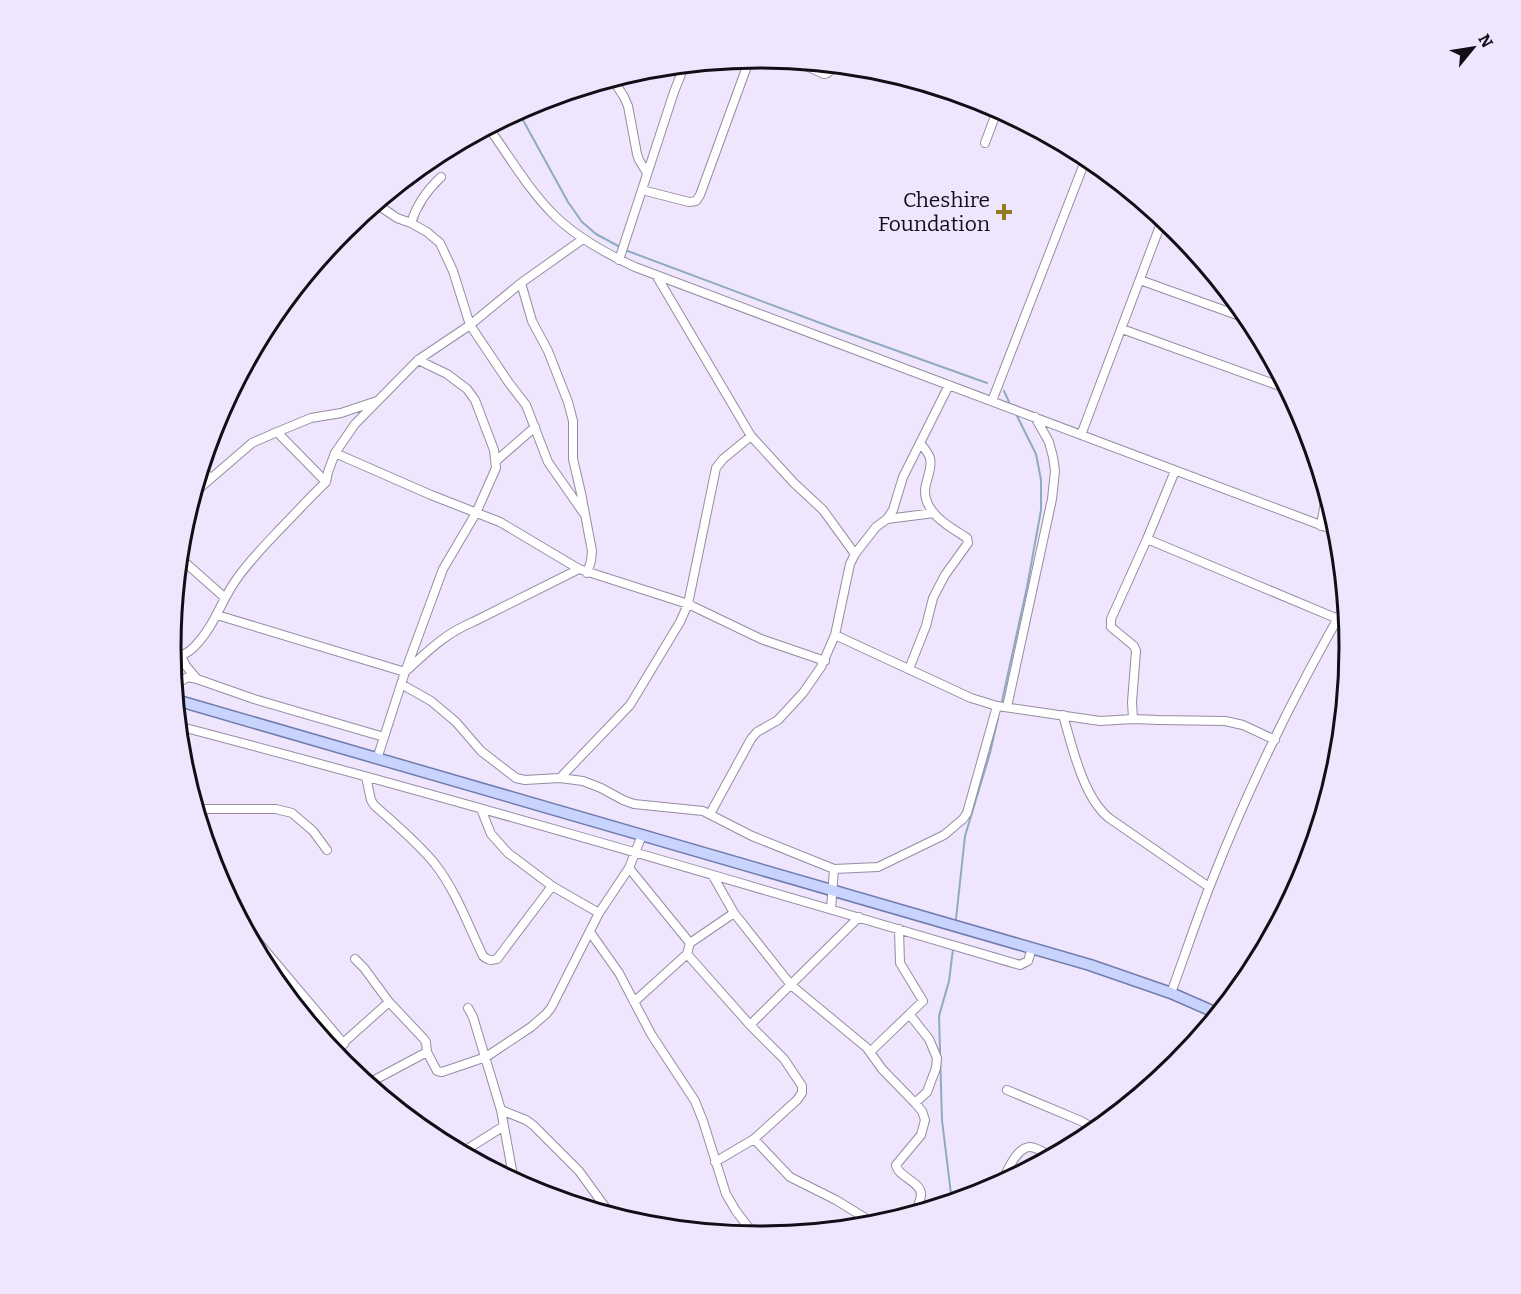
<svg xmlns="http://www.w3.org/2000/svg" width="1521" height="1294" font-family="Bitter,serif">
  <rect width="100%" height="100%" fill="#efe6fe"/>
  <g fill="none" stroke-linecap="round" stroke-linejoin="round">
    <!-- stream -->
    <path stroke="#8eabc1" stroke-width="2" d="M 518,111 L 568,202 L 582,222 L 596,234 L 620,247
      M 625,250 L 839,330 L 987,383
      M 1004,391 L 1009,402
      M 1002,701 L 1027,587 L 1041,510 L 1041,480 L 1036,454 L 1017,416
      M 956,919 L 965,836 L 990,753 L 998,718
      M 952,1202 L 942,1120 L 939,1016 L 949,981 L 953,949"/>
    <!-- minor casing -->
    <g stroke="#958ca2" stroke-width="10">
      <path id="minor" d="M 793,60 L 824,74 C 829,74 831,69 833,64
        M 612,78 L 624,97 L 628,106 L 637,154 L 639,160 L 647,173
        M 488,127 C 510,157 529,191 556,217 C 579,239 607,254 635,267 L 1339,532
        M 985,143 L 998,108
        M 642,190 L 689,202 L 696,201 L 700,195 L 750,58
        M 375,203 L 397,218 L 411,223 L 427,232 L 440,243 L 453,271 L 470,325 L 509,383 L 526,405 L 548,462 L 585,515
        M 411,223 C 417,204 427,190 441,177
        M 619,260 L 674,92 L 685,64
        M 656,275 L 751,436 L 794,483 L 823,510 L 855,554 L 850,564 L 835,635 L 971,698 L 997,706 L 1100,721 L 1133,719 L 1158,720 L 1225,721 L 1243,725 L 1275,740
        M 1140,280 L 1251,320
        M 521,283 L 532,321 L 548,351 L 568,402 L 573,421 L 573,459 L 581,493 L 592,551 L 591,561 L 587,573
        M 1122,329 L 1288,389
        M 992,401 L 1087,156
        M 277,432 L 311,418 L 341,413 L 377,401
        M 1081,435 L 1163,218
        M 335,453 L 431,495 L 500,522 L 579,569 L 688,604 L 761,639 L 825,661
        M 496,461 L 535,427
        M 201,468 L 210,478
        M 194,493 L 252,443 L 277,432 L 326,482
        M 887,519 L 934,513
        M 1321,526 L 1327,490
        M 1147,539 L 1338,619
        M 855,554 L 876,527 L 887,519 L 893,510 L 903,477 L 949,385
        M 179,557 L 224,597
        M 217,615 L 405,672 C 427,652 444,634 473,622 L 579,569
        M 171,655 C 182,657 188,653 195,646 C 214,627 221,601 236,580 C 249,561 265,545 281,528 C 296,513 310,497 326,482 L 328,472 L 335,453 L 355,424 L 418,360 L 470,325 L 521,283 L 583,239
        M 181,656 L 186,666 L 197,679
        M 909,669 L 926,626 L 933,598 L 945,575 L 968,543 L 967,538 C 950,527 925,514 925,491 C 925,486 927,481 928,477 C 933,459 931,456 920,443
        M 401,684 L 431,701 L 456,722 L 481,751 L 516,778 L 525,780 L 560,778 L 583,781 L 601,788 L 623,800 L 634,804 L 703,811 L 752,836 L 834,869 L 878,867 L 944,835 L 963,819 L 967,813 L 997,706
        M 174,685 L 188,677 L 197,679 L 254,699 L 384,737
        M 1007,707 L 1052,499 L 1055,471 L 1053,457 L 1049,442 L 1035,417
        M 1063,715 C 1072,746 1083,797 1109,818 L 1209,887
        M 1133,719 L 1132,702 L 1136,651 L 1134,646 L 1111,627 L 1111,619 L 1147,539 L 1175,471
        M 178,726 C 461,800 741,883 1020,965 L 1028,961 L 1032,948
        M 377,759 L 405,672 L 443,569 L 476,513 L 496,468 L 494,450 L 475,400 L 467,389 L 447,374 L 418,360
        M 366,777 L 371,800 L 374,805 C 395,824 417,842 435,864 C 456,891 468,925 483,956 C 488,960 490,961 497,959 L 552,886
        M 560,778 L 630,705 L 680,622 L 688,604 L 716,468 L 723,459 L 751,436
        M 196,809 L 276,809 L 292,813 L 313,831 L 327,850
        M 481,809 L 491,834 L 508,853 L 552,886 L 599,913
        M 710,814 L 751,739 L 757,732 L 778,720 L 803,693 L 821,667 L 835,635
        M 629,868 L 690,943 L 687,954
        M 713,876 L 734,913 L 791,985 L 867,1048 L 882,1069 L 915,1103 L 922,1111 L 925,1120 L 921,1135 L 896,1165 C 898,1177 921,1182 921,1194 C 921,1200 917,1208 915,1214
        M 831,909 L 834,869
        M 246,930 L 253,936 L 344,1044
        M 590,932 L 619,973 L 651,1034 L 695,1101 L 703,1121 L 726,1194 L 736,1211 L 755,1236
        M 690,943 L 734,913
        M 1171,993 C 1185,955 1198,915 1213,878 C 1250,784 1296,691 1346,604
        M 389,1002 L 423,1038 L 426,1042 L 427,1052 L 437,1071 L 442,1072 L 486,1057 L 531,1027 L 546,1014 L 551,1008 L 599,913 L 629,868 L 642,835
        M 634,1002 L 687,954 L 750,1025 L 784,1059 L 802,1086 L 802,1093 L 797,1100 L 754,1139 L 715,1162
        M 468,1008 L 473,1017 L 501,1110 L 514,1181
        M 910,1015 L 929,1039 L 937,1058 L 936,1068 L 927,1092 L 915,1103
        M 750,1025 L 859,917
        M 316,1031 L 326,1023
        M 333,1052 L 389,1002 L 364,968 L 355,959
        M 870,1052 L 923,1001 L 900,963 L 899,929
        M 367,1084 L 427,1052
        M 1007,1090 L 1081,1121 L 1097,1130
        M 501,1110 L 526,1120 L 533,1125 L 579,1171 L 611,1215
        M 754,1139 L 790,1177 L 836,1200 L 862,1216 L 875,1226
        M 461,1153 L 504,1126
        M 1001,1184 C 1006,1174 1016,1147 1030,1147 C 1037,1147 1046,1154 1052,1157"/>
    </g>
    <!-- major casing -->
    <g stroke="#717cad" stroke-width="13">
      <path id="major" d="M 176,700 L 1090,965 L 1171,993 L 1219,1014"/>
    </g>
    <!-- minor -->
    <use href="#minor" stroke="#fff" stroke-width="8"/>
    <!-- major -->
    <use href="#major" stroke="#c9d4fe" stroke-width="10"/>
  </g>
  <!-- markers -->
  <path fill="#927c23" stroke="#efe6fe" stroke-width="2" d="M1001 203h6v6h6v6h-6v6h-6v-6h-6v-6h6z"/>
  <g text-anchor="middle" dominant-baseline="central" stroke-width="4.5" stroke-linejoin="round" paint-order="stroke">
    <!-- poi labels -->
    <g font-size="21" fill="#110e16" stroke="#efe6fe" text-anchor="end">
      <text x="990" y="200">Cheshire<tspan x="990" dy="24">Foundation</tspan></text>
    </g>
  </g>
  <!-- crop -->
  <path d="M0 0H1521V1294H0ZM181 647a579 579 0 1 1 1158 0a579 579 0 1 1-1158 0Z" fill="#efe6fe" fill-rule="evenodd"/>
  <path fill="none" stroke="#110e16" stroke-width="3" d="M181 647a579 579 0 1 1 1158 0a579 579 0 1 1-1158 0Z"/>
  <!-- north arrow -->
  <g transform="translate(1473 48) rotate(60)" stroke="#efe6fe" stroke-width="4.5" paint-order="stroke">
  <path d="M0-4.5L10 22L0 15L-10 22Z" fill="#110e16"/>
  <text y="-9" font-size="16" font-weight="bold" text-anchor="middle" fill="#110e16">N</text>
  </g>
</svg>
